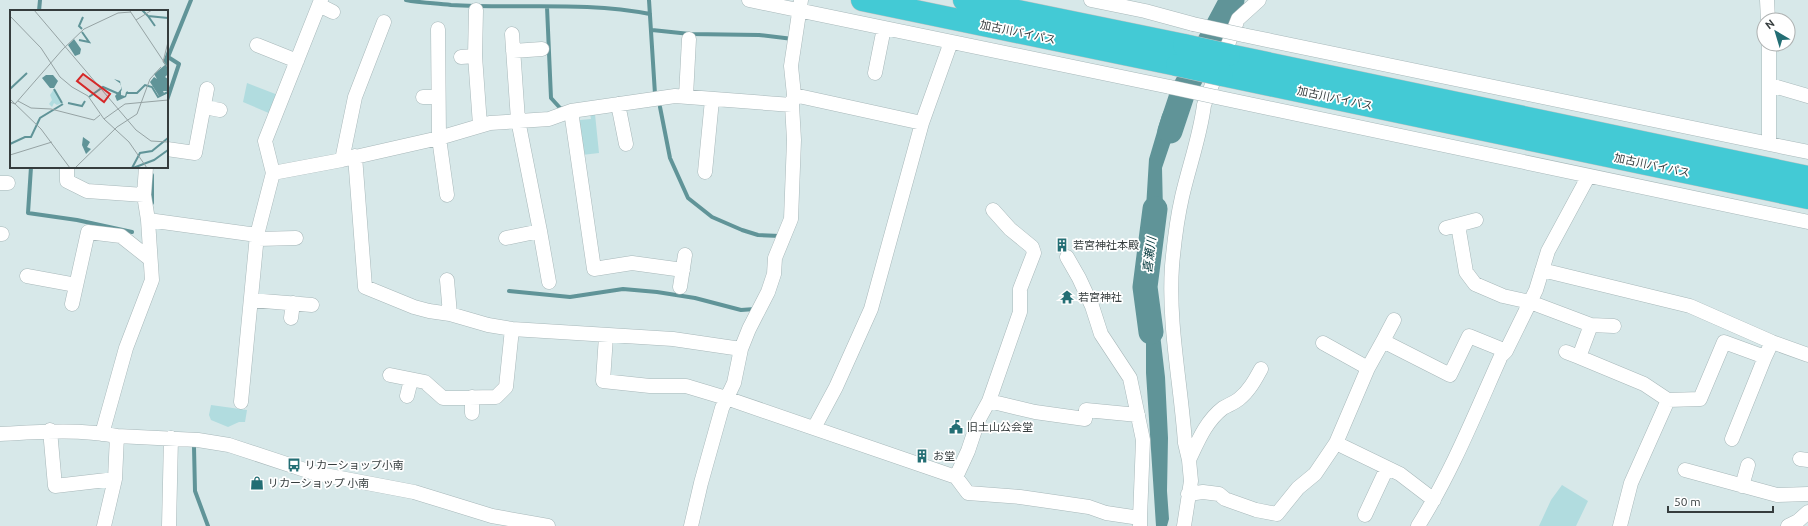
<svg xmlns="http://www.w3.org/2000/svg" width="1808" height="526" font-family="Ubuntu,'Noto Sans JP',sans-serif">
  <rect width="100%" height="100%" fill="#d7e8e9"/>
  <!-- green -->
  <path fill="#b1dcdf" d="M 247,83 L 278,95 L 271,114 L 243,102 Z
    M 590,114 L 595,114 L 599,153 L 582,155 L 577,123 L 580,120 L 591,119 Z
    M 211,405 L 247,410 L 245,422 L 239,422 L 228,427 L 211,420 L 209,415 Z
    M 1562,485 L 1588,501 L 1576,526 L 1539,526 L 1551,500 Z"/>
  <!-- water -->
  <path fill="#609498" d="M 1171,96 L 1185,100 L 1162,168 L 1163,211 L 1157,242 L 1155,291 L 1165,377 L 1168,438 L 1167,491 L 1169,519 L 1167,526 L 1156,526 L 1146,373 L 1146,298 L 1150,242 L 1146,208 L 1149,159 L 1162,115 Z"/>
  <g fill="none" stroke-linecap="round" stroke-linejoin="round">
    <!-- stream -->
    <path stroke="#609498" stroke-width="4" d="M 406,0 C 421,3 436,3 451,5 C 517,9 585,1 650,14
      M 649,0 L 655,94 L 652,95
      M 547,7 L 551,98 L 561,109 L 564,108
      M 39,11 L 40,0
      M 652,30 L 690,34 L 759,35 L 793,39
      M 167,100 L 179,64 L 168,57 L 191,0
      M 660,107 L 670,158 L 688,198 L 712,217 L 742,230 L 758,235 L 780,236
      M 31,167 L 28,213 L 77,220 L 132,232
      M 152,203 L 152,175
      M 509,291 L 570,297 L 623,289 L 657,292 L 695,298 L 741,310 L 755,309
      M 194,447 L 195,491 L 208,526"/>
    <!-- river -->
    <path stroke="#609498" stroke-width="25" d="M 1170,131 L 1183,92 L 1232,0
      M 1151,332 L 1145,287 L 1155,209"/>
    <!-- minor casing -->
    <g stroke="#a8b8ba" stroke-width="15">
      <path id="minor" d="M 749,0 L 1170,87
        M 1091,0 L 1145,11 L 1193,24
        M 1767,0 L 1768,20
        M 319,5 L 333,12
        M 476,10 L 475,56 L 480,125
        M 438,29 L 439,138 L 447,195
        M 512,34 L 518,120 L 540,231 L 549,282
        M 1243,35 L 1808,152
        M 1769,44 L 1769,144
        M 257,45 L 297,61
        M 513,51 L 542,49
        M 461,57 L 475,56
        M 875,73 L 884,28
        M 1770,85 L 1808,96
        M 794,95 L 922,123
        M 686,96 L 689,39
        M 423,97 L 437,97
        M 1216,97 L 1808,222
        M 618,104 L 626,144
        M 204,107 L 220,110
        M 571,111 L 594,269 L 632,263 L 683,270
        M 167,149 L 195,153 L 207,89
        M 355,156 L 365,287 L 414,307 L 429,311 L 450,314 L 488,325 L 512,329 L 673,339 L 741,349
        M 342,160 L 355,97 L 384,22
        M 67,167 L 67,181 L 87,191 L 144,195
        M 146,167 L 144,195 L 148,220 L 257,235
        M 705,172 L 712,100
        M 273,173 L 265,141 L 321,0
        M 0,183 L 8,183
        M 1458,225 L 1466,272 L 1475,284 L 1503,296 L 1530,302 L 1591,325 L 1579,357 L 1644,384 L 1668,400 L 1700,399 L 1724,342 L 1765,357 L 1772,342
        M 1446,228 L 1476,220
        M 0,234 L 2,234
        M 506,238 L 540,231
        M 258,239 L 296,238
        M 1067,257 L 1079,278 L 1092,306 L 1101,334 L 1130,378 L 1143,440 L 1140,518
        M 1542,270 L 1690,306 L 1772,342 L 1808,355
        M 27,276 L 76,285
        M 447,280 L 450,314
        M 680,287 L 685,255
        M 252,300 L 312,305
        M 72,304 L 88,232 L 121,236 L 150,259
        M 291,318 L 293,303
        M 1591,325 L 1614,326
        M 606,336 L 603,381 L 650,386 L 686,386 L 726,398 L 956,477 L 968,493 L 1020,497 L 1089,507 L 1106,513 L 1140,518 L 1140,526
        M 1383,341 L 1394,320
        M 1323,343 L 1368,368
        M 1566,352 L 1579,357
        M 390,375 L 425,382 L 443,398 L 496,397 L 506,387 L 512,329
        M 407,396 L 411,380
        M 472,397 L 472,413
        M 989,401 L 1035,412 L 1085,419 L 1086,410 L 1138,415
        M 241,402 L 257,235 L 273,173 L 342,160 L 439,138 L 490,123 L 549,119 L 571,111 L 675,96 L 792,105
        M 814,428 L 836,387 L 871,309 L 922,123 L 951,42
        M 50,430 L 55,486 L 115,479
        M 0,434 C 39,432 78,429 117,436 L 198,440 L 229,445 L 314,473 L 414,492 L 492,516 L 548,526
        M 102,434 L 126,348 L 152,280 L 148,220
        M 1732,439 L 1765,357
        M 1800,459 L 1808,460
        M 1189,460 C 1198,441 1206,421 1223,408 C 1228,405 1234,403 1239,399 C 1249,391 1255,380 1261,369
        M 1685,470 L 1777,495 L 1808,494
        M 956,477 L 968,451 L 978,421 L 989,401 L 1020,312 L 1020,289 L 1034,253 L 1032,247 L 1010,229 L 993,210
        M 1742,486 L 1748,465
        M 1188,494 L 1203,492 L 1219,494 L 1225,499 L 1256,510 L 1277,514 L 1298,488 L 1315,474 L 1336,443
        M 1434,500 L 1400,474 L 1336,443 L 1368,368 L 1383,341 L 1450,375 L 1469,336 L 1506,351
        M 1365,515 L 1387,468
        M 104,526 L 115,479 L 117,436
        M 169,526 L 171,438
        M 691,526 L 701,483 L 722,408 L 734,383 L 741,349 L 749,329 L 768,292 L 774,274 L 775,258 L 791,219 L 794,140 L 792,105 L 794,95 L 791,66 L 801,0
        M 1184,526 L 1191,481 L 1189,460 L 1185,443 C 1181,384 1168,325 1172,266 C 1174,243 1177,219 1182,197 C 1189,166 1200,137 1204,105 L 1238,19 L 1259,0
        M 1418,526 C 1452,472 1475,414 1501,356 L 1506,351 L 1536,290 L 1548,251 L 1588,177
        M 1620,526 L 1631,483 L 1668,400
        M 1788,526 L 1798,521 L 1808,512"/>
    </g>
    <!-- motorway casing -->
    <g stroke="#c2c4c5" stroke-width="23">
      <path id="motorway" d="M 862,0 L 1177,65
        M 964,0 L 1184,45
        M 1229,55 L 1808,177
        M 1222,75 L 1808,198"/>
    </g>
    <!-- minor -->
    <use href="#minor" stroke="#fff" stroke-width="14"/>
    <!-- motorway -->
    <use href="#motorway" stroke="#43cad5" stroke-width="22"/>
    <!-- minor-bridge casing -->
    <g stroke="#a8b8ba" stroke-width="15" stroke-linecap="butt">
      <path id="minor-bridge" d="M 1193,24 L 1243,35
        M 1170,87 L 1216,97"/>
    </g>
    <!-- motorway-bridge casing -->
    <g stroke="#c2c4c5" stroke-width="23" stroke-linecap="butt">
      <path id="motorway-bridge" d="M 1184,45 L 1229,55
        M 1177,65 L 1222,75"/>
    </g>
    <!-- minor-bridge -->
    <use href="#minor-bridge" stroke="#fff" stroke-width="14"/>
    <!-- motorway-bridge -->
    <use href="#motorway-bridge" stroke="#43cad5" stroke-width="22"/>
  </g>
  <!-- icons -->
  <defs>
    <g id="building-bare" transform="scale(1.08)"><path d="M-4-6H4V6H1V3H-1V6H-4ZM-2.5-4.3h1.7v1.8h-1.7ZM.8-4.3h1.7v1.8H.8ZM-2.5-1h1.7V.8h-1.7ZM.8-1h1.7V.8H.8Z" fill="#236e74" stroke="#fff" stroke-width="2.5" paint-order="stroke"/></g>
    <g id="temple-bare" transform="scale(1.08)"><path d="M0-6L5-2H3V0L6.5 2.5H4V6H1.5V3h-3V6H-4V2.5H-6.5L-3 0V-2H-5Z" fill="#236e74" stroke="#fff" stroke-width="2.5" paint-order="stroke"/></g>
    <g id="civic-bare" transform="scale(1.08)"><path d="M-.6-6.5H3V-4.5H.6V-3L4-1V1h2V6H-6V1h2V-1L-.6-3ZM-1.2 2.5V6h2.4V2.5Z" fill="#236e74" stroke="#fff" stroke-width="2.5" paint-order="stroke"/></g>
    <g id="bus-bare" transform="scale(1.08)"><path d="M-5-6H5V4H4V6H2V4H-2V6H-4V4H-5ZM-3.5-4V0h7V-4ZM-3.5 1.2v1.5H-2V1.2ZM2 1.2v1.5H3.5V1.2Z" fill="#236e74" stroke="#fff" stroke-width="2.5" paint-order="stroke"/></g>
    <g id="shop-bare" transform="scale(1.08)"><path d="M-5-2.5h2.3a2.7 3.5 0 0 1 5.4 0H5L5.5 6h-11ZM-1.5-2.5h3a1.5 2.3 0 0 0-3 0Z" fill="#236e74" stroke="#fff" stroke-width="2.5" paint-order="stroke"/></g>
  </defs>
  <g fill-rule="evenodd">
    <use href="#building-bare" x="1062" y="245"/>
    <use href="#temple-bare" x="1067" y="297"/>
    <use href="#civic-bare" x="956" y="427"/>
    <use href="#building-bare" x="922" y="456"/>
    <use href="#bus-bare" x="294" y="465"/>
    <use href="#shop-bare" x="257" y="483"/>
  </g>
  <g text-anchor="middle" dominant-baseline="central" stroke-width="3.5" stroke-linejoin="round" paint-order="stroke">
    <!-- street labels -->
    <g font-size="11" fill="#353c3d" stroke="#fff">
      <text transform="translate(1018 32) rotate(12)">加古川バイパス</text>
      <text transform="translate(1335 98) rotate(12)">加古川バイパス</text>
      <text transform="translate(1652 165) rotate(12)">加古川バイパス</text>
    </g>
    <!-- poi labels -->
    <g font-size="11" fill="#353c3d" stroke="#fff" text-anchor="start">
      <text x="1073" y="245">若宮神社本殿</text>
      <text x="1078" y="297">若宮神社</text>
      <text x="967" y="427">旧土山公会堂</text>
      <text x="933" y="456">お堂</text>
      <text x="305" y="465">リカーショップ小南</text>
      <text x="268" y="483">リカーショップ 小南</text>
    </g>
    <!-- water labels -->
    <g font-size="12" font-style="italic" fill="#00363a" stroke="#fff">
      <text transform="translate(1149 255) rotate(-83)">喜瀬川</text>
    </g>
  </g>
  <!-- overview -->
  <g transform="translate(10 10)">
    <rect width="158" height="158" fill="#d7e8e9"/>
    <path d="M 44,79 L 52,93 L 47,95 L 44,93 L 42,97 L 39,94 L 42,90 L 40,85 Z" fill="#b1dcdf"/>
    <path d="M 64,29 L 71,39 L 70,44 L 65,46 L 58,35 ZM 158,38 L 158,64 L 155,67 L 158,69 L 158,81 L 153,81 L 154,83 L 149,86 L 140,72 L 144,67 L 147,69 L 144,64 L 155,55 L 153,52 ZM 36,65 L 43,65 L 48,71 L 44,78 L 40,78 L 32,68 ZM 104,69 L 110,71 L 112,81 L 115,81 L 112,81 L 111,80 L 111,85 L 115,86 L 116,82 L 118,81 L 116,87 L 107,91 L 105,86 L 111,79 L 111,74 ZM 73,127 L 80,132 L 77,137 L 81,139 L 76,144 L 72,135 Z" fill="#609498"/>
    <path fill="none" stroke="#609498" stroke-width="2" d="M 132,0 L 138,6 L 158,8M 138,6 L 145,16M 72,19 L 69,16 L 73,7M 69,30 L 79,32 L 72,22M 0,79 L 17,63M 44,79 L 52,93M 116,83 L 127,83 L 135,75 L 142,77 L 148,87 L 158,82M 79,87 L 93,77 L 109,84M 58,93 L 72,96 L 75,91M 0,134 L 15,127 L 21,127 L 30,108 L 53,94M 122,158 L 130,143 L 142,141 L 158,128M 123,158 L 144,150 L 158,140"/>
    <path fill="none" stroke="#96a3a4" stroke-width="1" d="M 24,0 L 126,120 L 141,131 L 158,132M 120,1 L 158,58M 0,6 L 31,38 L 50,67 L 62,77 L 78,86 L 94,109 L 119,132 L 137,158M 126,10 L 142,0M 153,52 L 158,32M 0,89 L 31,119 L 60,158M 8,91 L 21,98 L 41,99 L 84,110 L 90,105M 0,92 L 5,94 L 53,39 L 74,19 L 108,3 L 121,2M 94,109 L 115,94 L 158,90M 0,145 L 42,132M 65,158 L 107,117 L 127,104 L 140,69 L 151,57"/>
    <path fill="#d62828" fill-opacity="0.15" stroke="#d62828" stroke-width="2" d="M 73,64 L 100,84 L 94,92 L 67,71 Z"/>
    <rect width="158" height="158" fill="none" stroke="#353c3d" stroke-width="2"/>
  </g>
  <!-- north arrow -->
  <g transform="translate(1776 32) rotate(322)"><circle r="19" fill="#ffffff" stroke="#aeb1b1"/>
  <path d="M0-3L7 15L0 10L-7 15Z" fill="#236e74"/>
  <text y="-6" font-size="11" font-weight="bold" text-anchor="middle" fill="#353c3d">N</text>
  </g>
  <!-- scale -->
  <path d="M1668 506v6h105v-6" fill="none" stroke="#353c3d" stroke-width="2"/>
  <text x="1674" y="506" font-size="12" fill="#353c3d" stroke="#ffffff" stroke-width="3" paint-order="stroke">50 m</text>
</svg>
